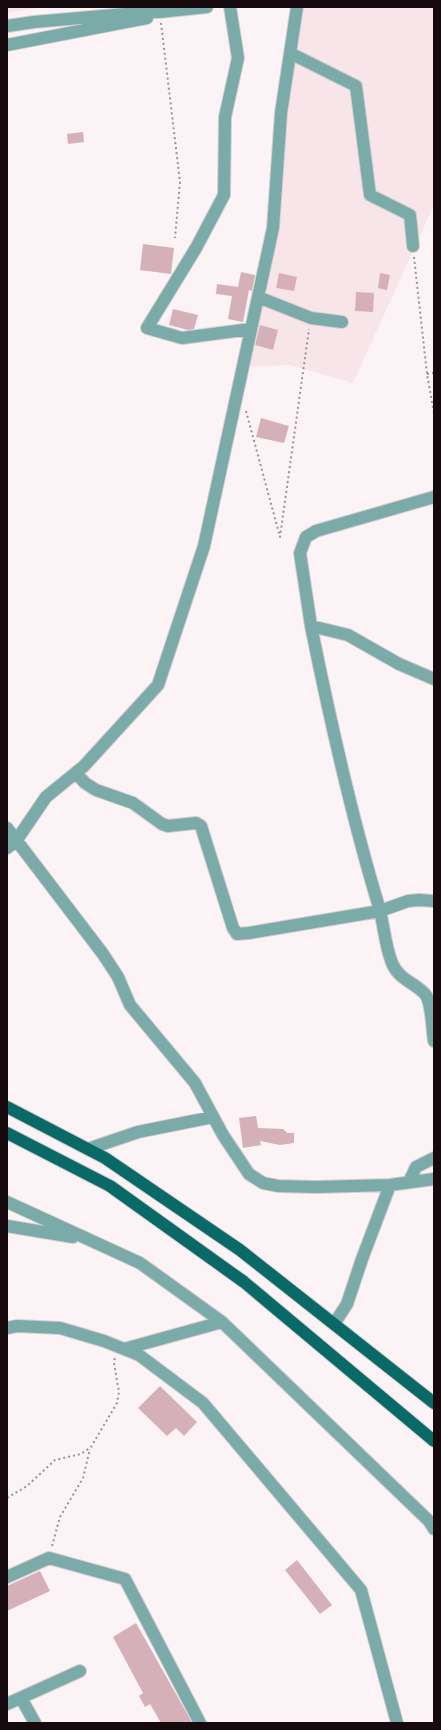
<svg xmlns="http://www.w3.org/2000/svg" width="441" height="1730" font-family="'Open Sans',sans-serif">
  <rect width="100%" height="100%" fill="#fbf3f5"/>
  <!-- built -->
  <path fill="#f8e5e9" d="M 7,7 L 43,7 L 7,13 Z
    M 297,7 L 434,7 L 434,205 L 353,383 L 290,365 L 243,367 L 273,222 Z"/>
  <!-- building -->
  <path fill="#d6b0b9" d="M 83,132 L 84,142 L 68,144 L 67,134 Z
    M 143,244 L 174,248 L 171,274 L 140,270 Z
    M 241,272 L 255,275 L 252,291 L 249,290 L 243,322 L 228,319 L 232,296 L 216,294 L 217,284 L 238,287 Z
    M 279,273 L 297,277 L 294,291 L 276,288 Z
    M 380,273 L 390,275 L 387,290 L 378,288 Z
    M 356,292 L 374,293 L 373,312 L 355,311 Z
    M 173,309 L 198,315 L 194,329 L 188,330 L 169,325 Z
    M 260,325 L 278,330 L 273,350 L 255,345 Z
    M 261,418 L 289,426 L 284,443 L 256,437 Z
    M 256,1116 L 258,1128 L 283,1129 L 287,1133 L 294,1133 L 294,1143 L 280,1145 L 260,1141 L 261,1145 L 243,1148 L 239,1118 Z
    M 160,1386 L 197,1422 L 184,1436 L 176,1428 L 167,1436 L 138,1408 Z
    M 297,1560 L 332,1605 L 320,1614 L 285,1570 Z
    M 40,1571 L 50,1591 L 7,1611 L 7,1586 Z
    M 136,1623 L 189,1717 L 192,1723 L 161,1723 L 150,1704 L 145,1707 L 139,1696 L 143,1693 L 113,1637 Z"/>
  <g fill="none" stroke-linecap="round" stroke-linejoin="round">
    <!-- minor casing -->
    <g stroke="#d7ced0" stroke-width="14">
      <path id="minor" d="M 230,7 L 238,58 L 225,117 L 224,195 L 196,248 L 147,328 L 182,338 L 251,329
        M 7,26 L 34,22 L 148,12 L 159,12 L 207,7
        M 7,45 L 147,18
        M 290,53 L 356,86 L 370,195 L 410,215 L 413,246
        M 258,297 L 311,318 L 342,322
        M 434,497 L 316,531 L 306,537 L 300,553 L 311,626 L 348,635 L 399,664 L 434,679
        M 311,626 C 330,720 351,815 379,907 C 384,925 385,946 392,963 C 399,980 414,982 425,994 C 432,1002 432,1030 434,1041
        M 76,773 L 85,783 L 96,790 L 133,803 L 162,824 L 168,826 L 196,823 L 201,826 L 233,928 L 237,934 L 249,933 L 380,911 L 408,901 L 419,900 L 434,901
        M 7,828 L 103,954 L 118,977 L 130,1005 L 195,1083 L 223,1135 L 249,1174 L 263,1183 L 278,1186 L 316,1187 L 390,1185
        M 7,848 L 16,841 L 46,797 L 84,766 L 158,685 L 204,546 L 273,228 L 281,113 L 297,7
        M 88,1149 L 138,1132 L 213,1117
        M 409,1182 L 416,1167 L 434,1158
        M 7,1202 L 140,1263 L 222,1322 L 429,1521 L 434,1529
        M 7,1226 L 73,1237
        M 334,1324 L 347,1304 L 362,1259 L 390,1185 L 434,1179
        M 7,1328 L 17,1326 L 60,1328 L 104,1341 L 139,1355 L 203,1403 L 361,1590 L 397,1723
        M 124,1349 L 222,1322
        M 7,1577 L 49,1558 L 125,1579 L 200,1723
        M 21,1698 L 35,1723
        M 7,1704 L 80,1671"/>
    </g>
    <!-- major casing -->
    <g stroke="#d7ced0" stroke-width="14">
      <path id="major" d="M 7,1107 L 105,1158 L 240,1250 L 434,1403
        M 7,1133 L 110,1186 L 244,1282 L 434,1441"/>
    </g>
    <!-- path -->
    <path stroke="#9c9295" stroke-width="2" stroke-dasharray="2 3" stroke-linecap="butt" d="M 161,23 L 180,182 L 175,238
      M 414,257 L 427,374 L 434,413
      M 427,374 L 434,373
      M 246,411 L 280,537 L 309,329
      M 7,1498 L 27,1486 L 55,1460 L 81,1454 L 91,1447 L 117,1403 L 119,1392 L 114,1363 L 115,1357
      M 52,1546 L 60,1517 L 83,1478 L 90,1449"/>
    <!-- minor -->
    <use href="#minor" stroke="#7aaba9" stroke-width="12"/>
    <!-- major -->
    <use href="#major" stroke="#096967" stroke-width="12"/>
  </g>
  <!-- border -->
  <rect width="441" height="1730" fill="none" stroke="#170a0e" stroke-width="16"/>
</svg>
